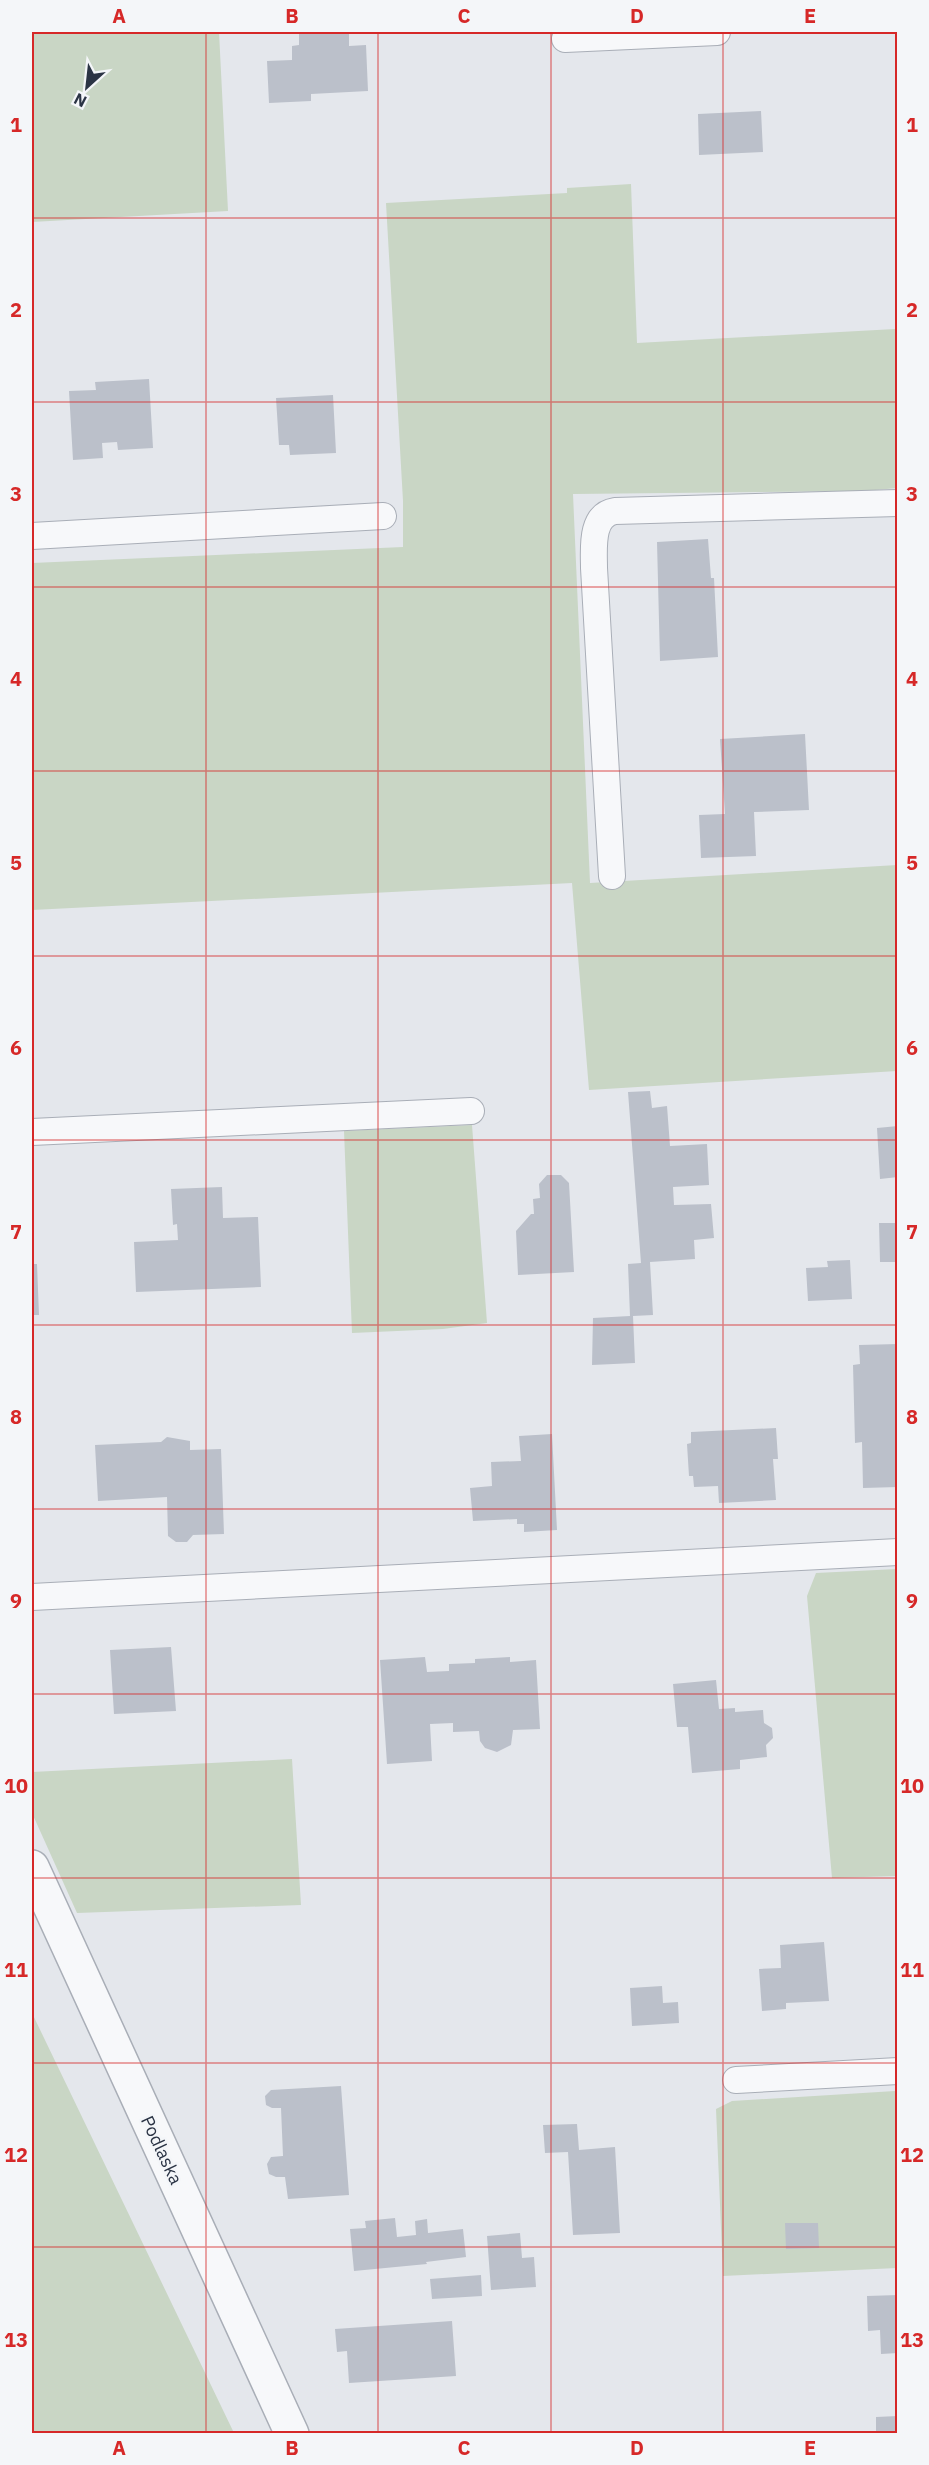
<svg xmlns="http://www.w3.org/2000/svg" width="929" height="2465" font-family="'IBM Plex Sans',sans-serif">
  <rect width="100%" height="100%" fill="#e4e7ec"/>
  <!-- green -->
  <path fill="#c9d6c5" d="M 32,32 L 219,32 L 228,211 L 32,222 Z
    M 631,184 L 637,343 L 895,329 L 897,488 L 865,491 L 573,494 L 590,883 L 897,865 L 897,1071 L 589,1090 L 572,883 L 32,910 L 32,563 L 403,547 L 403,501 L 386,203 L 567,193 L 567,188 Z
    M 472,1125 L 487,1323 L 443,1329 L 352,1333 L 344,1131 Z
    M 897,1569 L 897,1876 L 832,1878 L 807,1596 L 816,1573 Z
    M 292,1759 L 301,1905 L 77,1913 L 32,1813 L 32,1772 Z
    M 32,2013 L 234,2433 L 32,2433 Z
    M 895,2091 L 897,2093 L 897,2268 L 723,2276 L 716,2109 L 732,2101 Z"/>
  <!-- building -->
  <path fill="#bbc0ca" d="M 299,32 L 349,32 L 349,46 L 366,45 L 368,91 L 311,94 L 311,101 L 269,103 L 267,61 L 292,60 L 292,46 L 299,45 Z
    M 761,111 L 763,152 L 699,155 L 698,114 Z
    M 149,379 L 153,448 L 118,450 L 117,442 L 102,443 L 103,458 L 73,460 L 69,391 L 96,390 L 95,382 Z
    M 333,395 L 336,453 L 290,455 L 289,445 L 279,445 L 276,398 Z
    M 708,539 L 711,578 L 714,578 L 718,657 L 660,661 L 657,542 Z
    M 805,734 L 809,810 L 754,812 L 756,856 L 701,858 L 699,815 L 725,814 L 720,739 Z
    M 650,1091 L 652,1108 L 667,1106 L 670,1146 L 707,1144 L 709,1185 L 673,1187 L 674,1205 L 711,1204 L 714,1238 L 694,1240 L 695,1259 L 650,1262 L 653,1315 L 633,1316 L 635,1363 L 592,1365 L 593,1318 L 630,1316 L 628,1264 L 641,1263 L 628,1092 Z
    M 898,1126 L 898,1177 L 880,1179 L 877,1128 Z
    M 547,1175 L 561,1175 L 569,1183 L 574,1272 L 518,1275 L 516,1231 L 531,1214 L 534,1214 L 533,1199 L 540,1198 L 539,1184 Z
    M 222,1187 L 223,1218 L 258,1217 L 261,1287 L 136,1292 L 134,1242 L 178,1240 L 177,1224 L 173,1225 L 171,1189 Z
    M 879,1223 L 898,1223 L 898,1262 L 880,1262 Z
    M 850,1260 L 852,1299 L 808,1301 L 806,1268 L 828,1267 L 827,1261 Z
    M 32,1264 L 37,1264 L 39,1315 L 32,1315 Z
    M 898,1344 L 898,1487 L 863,1488 L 862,1442 L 855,1443 L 853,1365 L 860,1364 L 859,1345 Z
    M 776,1428 L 778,1459 L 773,1459 L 776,1500 L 719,1503 L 718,1486 L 694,1487 L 693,1476 L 689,1476 L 687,1444 L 691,1443 L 691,1432 Z
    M 552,1434 L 557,1530 L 524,1532 L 524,1524 L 517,1524 L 517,1519 L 473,1521 L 470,1488 L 492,1486 L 491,1462 L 521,1461 L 519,1436 Z
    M 167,1437 L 190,1441 L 190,1450 L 221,1449 L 224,1534 L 193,1535 L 187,1542 L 176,1542 L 168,1536 L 167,1497 L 98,1501 L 95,1445 L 161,1442 Z
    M 171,1647 L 176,1711 L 114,1714 L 110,1650 Z
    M 425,1657 L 427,1672 L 449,1671 L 449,1664 L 475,1663 L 475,1659 L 510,1657 L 510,1662 L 536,1660 L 540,1729 L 513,1730 L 511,1745 L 497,1752 L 485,1748 L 480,1741 L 479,1731 L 453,1732 L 453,1723 L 430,1724 L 432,1761 L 387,1764 L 380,1660 Z
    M 716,1680 L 719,1709 L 735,1708 L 735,1712 L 763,1710 L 764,1723 L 772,1728 L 773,1738 L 766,1745 L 767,1757 L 740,1760 L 740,1769 L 692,1773 L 688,1727 L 677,1727 L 673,1684 Z
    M 824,1942 L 829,2001 L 786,2003 L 786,2009 L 762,2011 L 759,1969 L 781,1968 L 780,1945 Z
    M 662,1986 L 663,2003 L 678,2002 L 679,2023 L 632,2026 L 630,1988 Z
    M 341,2086 L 349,2195 L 288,2199 L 285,2177 L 276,2177 L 269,2174 L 267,2164 L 271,2157 L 283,2156 L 281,2108 L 272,2108 L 266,2105 L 265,2096 L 271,2090 Z
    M 577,2124 L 579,2150 L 615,2147 L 620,2233 L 573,2235 L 568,2152 L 545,2153 L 543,2125 Z
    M 395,2218 L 397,2237 L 416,2235 L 415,2221 L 427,2219 L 428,2233 L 463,2229 L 466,2257 L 426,2262 L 427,2264 L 354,2271 L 350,2229 L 366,2228 L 365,2221 Z
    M 785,2223 L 818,2223 L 819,2248 L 786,2249 Z
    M 520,2233 L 522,2258 L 534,2257 L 536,2287 L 491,2290 L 487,2236 Z
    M 481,2275 L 482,2296 L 432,2299 L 430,2279 Z
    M 898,2295 L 898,2353 L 881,2354 L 880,2330 L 868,2331 L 867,2296 Z
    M 452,2321 L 456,2376 L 349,2383 L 347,2351 L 337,2352 L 335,2329 Z
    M 898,2416 L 898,2434 L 876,2434 L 876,2417 Z"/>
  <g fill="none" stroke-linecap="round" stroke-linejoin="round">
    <!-- service casing -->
    <g stroke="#a9aeb7" stroke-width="28">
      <path id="service" d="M 565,39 L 717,32
        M 32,536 L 383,516
        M 612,876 L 594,568 C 594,549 590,515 615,511 L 898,503
        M 32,1132 L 471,1111
        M 32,1597 L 898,1552
        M 736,2080 L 898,2071"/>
    </g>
    <!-- minor casing -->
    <g stroke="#a9aeb7" stroke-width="36">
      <path id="minor" d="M 32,1867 L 292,2434"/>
    </g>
    <!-- service -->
    <use href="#service" stroke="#f7f8fa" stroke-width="26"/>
    <!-- minor -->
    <use href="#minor" stroke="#f7f8fa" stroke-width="33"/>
  </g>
  <!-- grid -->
  <path fill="none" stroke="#d62828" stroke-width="1.5" stroke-opacity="0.55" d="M 206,32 L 206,2434M 378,32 L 378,2434M 551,32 L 551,2434M 723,32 L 723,2434M 32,218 L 898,218M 32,402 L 898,402M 32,587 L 898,587M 32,771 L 898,771M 32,956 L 898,956M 32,1140 L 898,1140M 32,1325 L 898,1325M 32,1509 L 898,1509M 32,1694 L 898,1694M 32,1878 L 898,1878M 32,2063 L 898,2063M 32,2247 L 898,2247"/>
  <g text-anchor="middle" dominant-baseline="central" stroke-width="5" stroke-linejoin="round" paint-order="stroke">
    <!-- street labels -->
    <g font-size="18" fill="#2b3445" stroke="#f4f6f9">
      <text transform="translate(162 2150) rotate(65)">Podlaska</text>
    </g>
  </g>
  <!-- border -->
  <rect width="929" height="2465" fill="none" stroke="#f4f6f9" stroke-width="66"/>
  <!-- north arrow -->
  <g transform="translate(87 87) rotate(207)" stroke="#f4f6f9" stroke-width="4.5" paint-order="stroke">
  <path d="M0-4.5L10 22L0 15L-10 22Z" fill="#2b3445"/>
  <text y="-9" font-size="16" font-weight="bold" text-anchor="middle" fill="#2b3445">N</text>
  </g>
  <rect x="33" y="33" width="863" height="2399" fill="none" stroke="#d62828" stroke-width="2"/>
  <g font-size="20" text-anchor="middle" font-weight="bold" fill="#d62828">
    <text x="119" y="23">A</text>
    <text x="292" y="23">B</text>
    <text x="464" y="23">C</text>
    <text x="637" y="23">D</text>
    <text x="810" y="23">E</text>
    <text x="16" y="132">1</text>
    <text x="912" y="132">1</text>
    <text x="16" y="317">2</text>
    <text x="912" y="317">2</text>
    <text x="16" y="501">3</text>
    <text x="912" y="501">3</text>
    <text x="16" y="686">4</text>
    <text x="912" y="686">4</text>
    <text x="16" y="870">5</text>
    <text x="912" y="870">5</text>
    <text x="16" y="1055">6</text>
    <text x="912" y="1055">6</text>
    <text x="16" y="1239">7</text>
    <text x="912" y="1239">7</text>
    <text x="16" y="1424">8</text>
    <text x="912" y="1424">8</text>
    <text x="16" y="1608">9</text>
    <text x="912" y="1608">9</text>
    <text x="16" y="1793">10</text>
    <text x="912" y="1793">10</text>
    <text x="16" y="1977">11</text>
    <text x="912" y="1977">11</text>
    <text x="16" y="2162">12</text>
    <text x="912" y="2162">12</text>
    <text x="16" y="2347">13</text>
    <text x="912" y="2347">13</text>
    <text x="119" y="2455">A</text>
    <text x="292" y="2455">B</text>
    <text x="464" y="2455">C</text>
    <text x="637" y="2455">D</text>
    <text x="810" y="2455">E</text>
  </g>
</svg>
